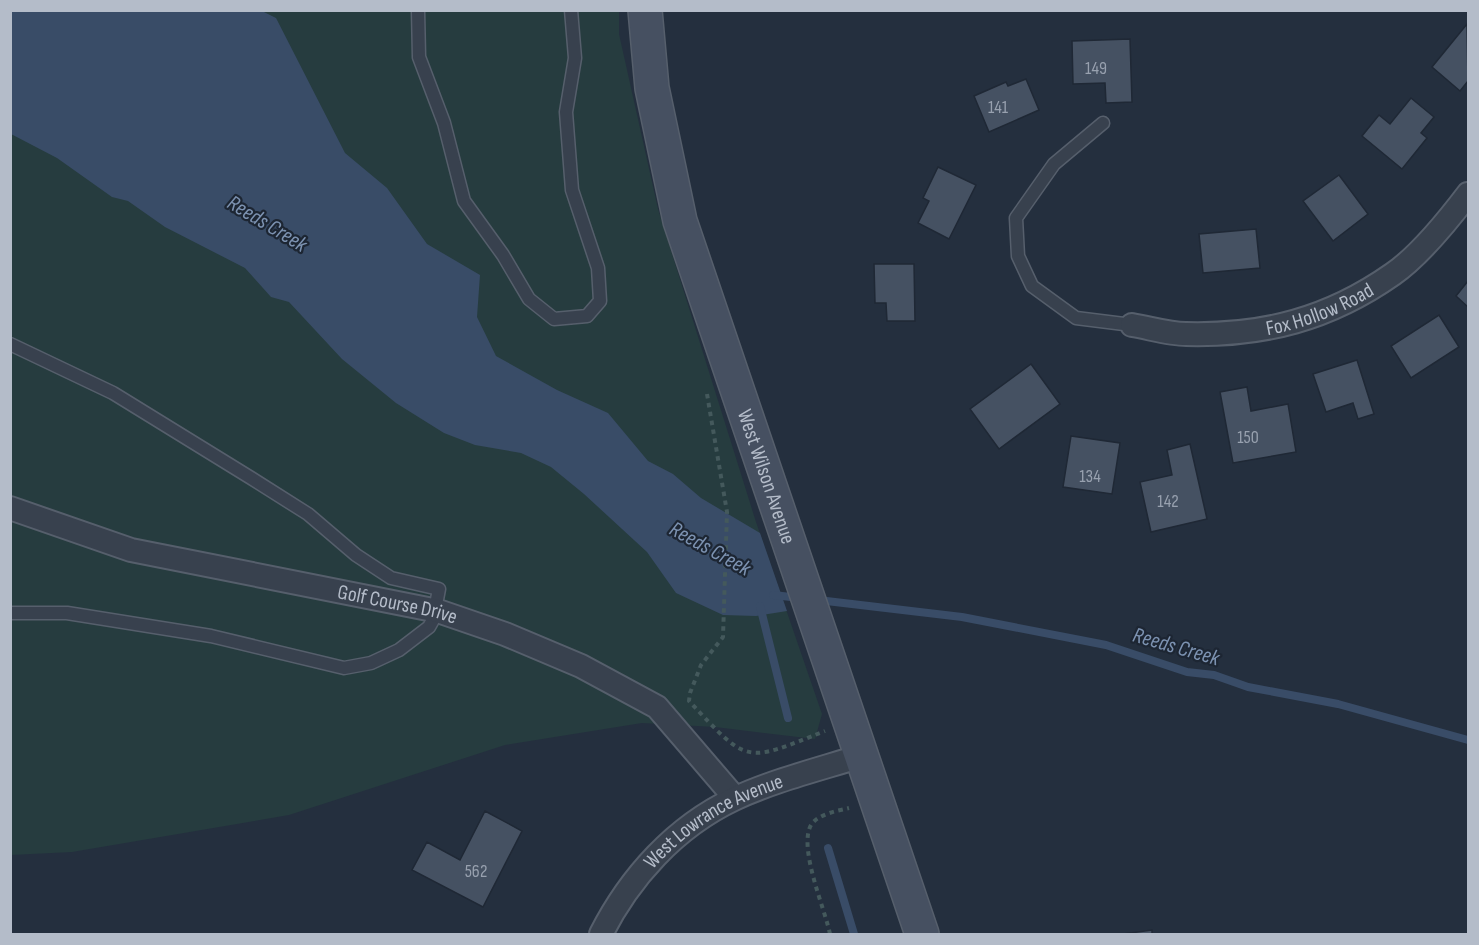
<svg xmlns="http://www.w3.org/2000/svg" width="1479" height="945" font-family="'Sofia Sans Condensed',sans-serif">
  <rect width="100%" height="100%" fill="#242f3e"/>
  <!-- green -->
  <path fill="#263c3f" d="M 10,11 L 619,11 L 619,34 L 658,209 L 756,522 L 822,714 L 815,739 L 715,727 L 642,723 L 505,745 L 289,815 L 72,852 L 11,855 Z"/>
  <!-- water -->
  <path fill="#394c67" d="M 262,11 L 276,18 L 345,153 L 387,188 L 427,244 L 480,275 L 477,317 L 496,356 L 557,390 L 608,413 L 648,461 L 673,474 L 701,498 L 760,533 L 787,611 L 756,616 L 723,615 L 676,593 L 647,552 L 584,494 L 551,467 L 521,453 L 475,445 L 444,433 L 396,403 L 342,359 L 289,302 L 271,297 L 245,268 L 165,227 L 128,201 L 112,197 L 57,158 L 11,134 L 11,11 Z"/>
  <g fill="none" stroke-linecap="round" stroke-linejoin="round">
    <!-- stream -->
    <path stroke="#394c67" stroke-width="8" d="M 773,595 L 800,598
      M 818,600 L 962,617 L 1106,645 L 1187,672 L 1214,675 L 1248,687 L 1338,704 L 1468,740
      M 760,606 L 788,718
      M 828,848 L 854,934"/>
  </g>
  <!-- building -->
  <path fill="#455162" stroke="#1f2835" stroke-width="1.5" d="M 1467,24 L 1468,81 L 1460,91 L 1432,67 Z
    M 1130,39 L 1132,102 L 1106,103 L 1105,83 L 1073,84 L 1072,41 Z
    M 1026,79 L 1039,110 L 989,132 L 974,96 L 1006,82 L 1008,86 Z
    M 1411,98 L 1434,117 L 1421,133 L 1427,138 L 1402,169 L 1362,136 L 1379,115 L 1390,124 Z
    M 938,167 L 976,185 L 949,239 L 918,223 L 929,201 L 923,198 Z
    M 1339,175 L 1368,214 L 1333,241 L 1303,201 Z
    M 1256,229 L 1260,268 L 1203,273 L 1199,234 Z
    M 874,264 L 914,264 L 915,321 L 887,321 L 886,303 L 875,303 Z
    M 1468,281 L 1468,307 L 1456,296 Z
    M 1439,315 L 1459,347 L 1411,378 L 1391,346 Z
    M 1357,360 L 1374,414 L 1358,419 L 1353,403 L 1326,412 L 1313,374 Z
    M 1031,364 L 1060,404 L 999,449 L 970,409 Z
    M 1247,387 L 1251,411 L 1288,404 L 1296,452 L 1233,463 L 1220,392 Z
    M 1071,436 L 1120,443 L 1112,494 L 1063,487 Z
    M 1190,444 L 1207,519 L 1151,532 L 1140,482 L 1172,475 L 1167,450 Z
    M 485,811 L 522,831 L 483,907 L 412,870 L 427,842 L 460,860 Z
    M 1152,930 L 1152,934 L 1123,934 Z"/>
  <g fill="none" stroke-linecap="round" stroke-linejoin="round">
    <!-- lane casing -->
    <g stroke="#565f6c" stroke-width="15">
      <path id="lane" d="M 418,10 L 419,57 L 444,123 L 464,201 L 503,255 L 529,299 L 554,319 L 587,316 L 600,301 L 598,268 L 572,190 L 566,112 L 575,58 L 571,10
        M 1103,123 L 1054,164 L 1016,218 L 1018,256 L 1032,286 L 1076,318 L 1132,325
        M 10,344 L 113,393 L 251,478 L 308,514 L 356,555 L 391,578 L 439,589 L 435,610
        M 10,613 L 67,613 L 211,636 L 344,668 L 371,663 L 399,650 L 429,627 L 438,611"/>
    </g>
    <!-- street casing -->
    <g stroke="#565f6c" stroke-width="26">
      <g id="street">
        <path id="s1" d="M 1132,325 C 1150,328 1169,334 1186,334 C 1264,336 1329,319 1393,274 C 1419,256 1449,219 1468,194"/>
        <path id="s2" d="M 10,508 L 131,550 L 438,611 L 505,634 L 581,666 L 657,707 L 735,798"/>
        <path id="s3" d="M 601,934 C 630,877 675,827 734,799 C 772,781 820,769 861,756"/>
      </g>
    </g>
    <!-- secondary casing -->
    <g stroke="#565f6c" stroke-width="36">
      <g id="secondary">
        <path id="s4" d="M 645,10 L 652,88 L 680,221 L 922,934"/>
      </g>
    </g>
    <!-- path -->
    <path stroke="#44595c" stroke-width="4" stroke-dasharray="4.5 4.5" stroke-linecap="butt" d="M 707,394 L 727,512 L 723,637 L 701,665 L 690,693 L 689,701 C 749,765 744,763 825,731
      M 830,934 C 825,909 798,848 811,825 C 818,814 837,811 849,808"/>
    <!-- lane -->
    <use href="#lane" stroke="#38414e" stroke-width="12"/>
    <!-- street -->
    <use href="#street" stroke="#38414e" stroke-width="22"/>
    <!-- secondary -->
    <use href="#secondary" stroke="#465061" stroke-width="33"/>
  </g>
  <g text-anchor="middle" dominant-baseline="central" stroke-width="4.5" stroke-linejoin="round" paint-order="stroke">
    <!-- number labels -->
    <g font-size="18" fill="#98a1af">
      <text x="1096" y="68">149</text>
      <text x="998" y="107">141</text>
      <text x="1248" y="437">150</text>
      <text x="1090" y="476">134</text>
      <text x="1168" y="501">142</text>
      <text x="476" y="871">562</text>
    </g>
    <!-- street labels -->
    <g font-size="21" fill="#b4bcc9" stroke="#1d2633">
      <text stroke="none"><textPath href="#s1" startOffset="192">Fox Hollow Road</textPath></text>
      <text stroke="none"><textPath href="#s4" startOffset="484">West Wilson Avenue</textPath></text>
      <text stroke="none"><textPath href="#s2" startOffset="400">Golf Course Drive</textPath></text>
      <text stroke="none"><textPath href="#s3" startOffset="164">West Lowrance Avenue</textPath></text>
    </g>
    <!-- water labels -->
    <g font-size="22" font-style="italic" fill="#7c92b1" stroke="#1d2633">
      <text transform="translate(267 224) rotate(31)">Reeds Creek</text>
      <text transform="translate(710 549) rotate(29)">Reeds Creek</text>
      <text transform="translate(1176 647) rotate(16)">Reeds Creek</text>
    </g>
  </g>
  <!-- border -->
  <rect width="1479" height="945" fill="none" stroke="#b4bcc9" stroke-width="24"/>
</svg>
